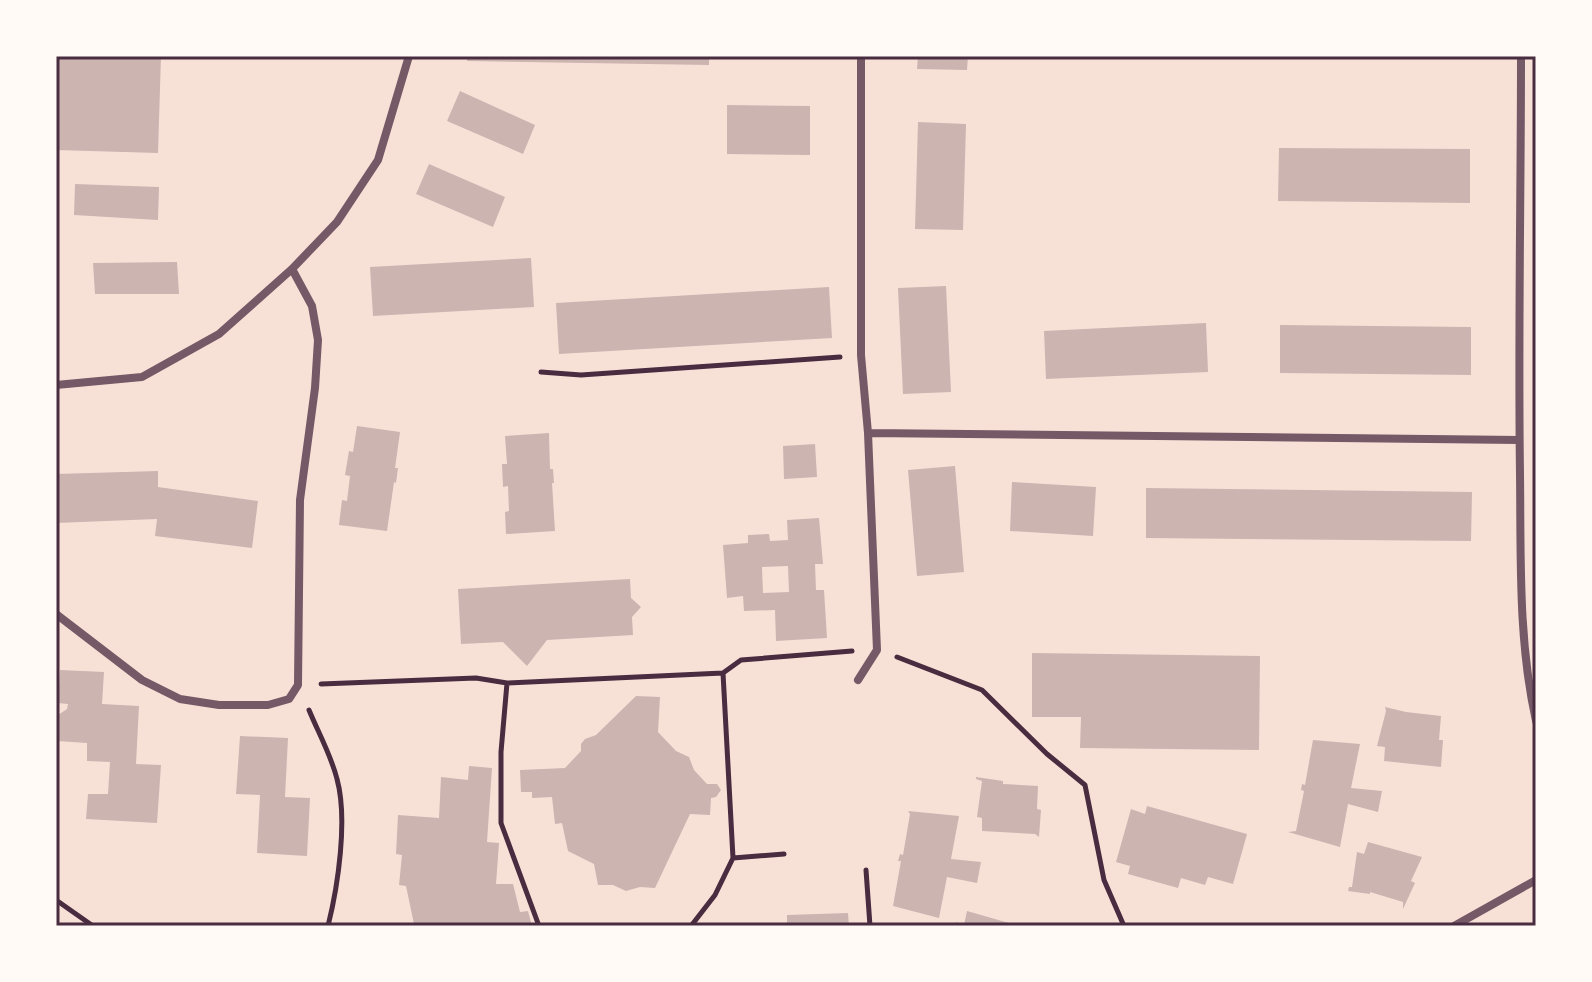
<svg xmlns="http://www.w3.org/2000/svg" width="1592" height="982" font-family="'Fira Sans',sans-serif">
  <rect width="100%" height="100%" fill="#f7e1d7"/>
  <!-- building -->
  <path fill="#ccb4b1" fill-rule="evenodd" d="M 56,56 L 161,56 L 158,153 L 56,150 Z
    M 467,56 L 709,56 L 709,65 L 467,61 Z
    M 918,56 L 968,56 L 967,70 L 917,69 Z
    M 460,91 L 535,125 L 523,154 L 447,121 Z
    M 727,105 L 810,106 L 810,155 L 727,154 Z
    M 918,122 L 966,124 L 963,230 L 915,229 Z
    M 1279,148 L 1470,149 L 1470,203 L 1278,201 Z
    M 429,164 L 505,197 L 493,227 L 416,194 Z
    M 75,184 L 159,187 L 158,220 L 74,215 Z
    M 531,258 L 534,307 L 373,316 L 370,267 Z
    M 177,262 L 179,294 L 95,294 L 93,263 Z
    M 946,286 L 951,392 L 903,394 L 898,288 Z
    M 829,287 L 832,338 L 559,354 L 556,303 Z
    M 1206,323 L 1208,372 L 1046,379 L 1044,331 Z
    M 1280,325 L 1471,327 L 1471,375 L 1280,373 Z
    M 357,426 L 400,432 L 395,468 L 398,468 L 396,483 L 394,482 L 387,531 L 339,525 L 342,500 L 347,501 L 350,476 L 345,475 L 349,451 L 353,452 Z
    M 549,433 L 550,469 L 553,469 L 554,483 L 552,483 L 555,531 L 506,534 L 505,512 L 509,511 L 508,486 L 503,487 L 502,464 L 507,464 L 505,436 Z
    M 815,444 L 817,477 L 784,479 L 783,446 Z
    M 955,466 L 964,572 L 917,576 L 908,470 Z
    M 158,471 L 158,487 L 258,501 L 252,548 L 155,536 L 157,519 L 56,523 L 56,474 Z
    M 1012,482 L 1096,487 L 1093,536 L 1010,531 Z
    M 1146,488 L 1472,492 L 1471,541 L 1146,538 Z
    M 819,518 L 823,564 L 815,564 L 816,590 L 824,590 L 827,638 L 776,641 L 775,610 L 744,611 L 743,596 L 727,598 L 723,545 L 748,543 L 748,535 L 769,534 L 770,541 L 788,540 L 787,520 ZM 788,566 L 789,592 L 763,593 L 762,567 Z
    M 630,579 L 631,598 L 641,607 L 632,617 L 633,635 L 547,640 L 527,666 L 503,642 L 461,644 L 458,589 Z
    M 1032,653 L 1260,656 L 1259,750 L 1080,748 L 1081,717 L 1032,717 Z
    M 60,670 L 104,672 L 102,704 L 139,706 L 136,764 L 161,765 L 157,823 L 86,819 L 88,794 L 108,794 L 110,762 L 87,761 L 87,743 L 57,741 L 58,715 L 67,709 L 68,704 L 58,703 Z
    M 636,696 L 660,697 L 658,732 L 676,751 L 689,757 L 694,770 L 707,784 L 717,784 L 721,790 L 716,797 L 711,798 L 710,815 L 690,814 L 655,888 L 640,887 L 626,891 L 613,885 L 598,885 L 594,864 L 568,851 L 562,823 L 555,824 L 552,797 L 532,798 L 532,792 L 521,792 L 520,770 L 565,768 L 581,751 L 581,744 L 585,739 L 596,735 Z
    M 1385,707 L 1406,712 L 1441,716 L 1439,740 L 1443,740 L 1441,767 L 1384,761 L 1385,747 L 1377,746 L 1386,711 Z
    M 240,736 L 288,738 L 285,797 L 310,798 L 307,856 L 257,853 L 260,795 L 236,794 Z
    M 1313,740 L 1360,744 L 1351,788 L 1382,791 L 1378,812 L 1348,804 L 1340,847 L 1288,832 L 1296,831 L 1304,791 L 1301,790 L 1302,784 L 1305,785 Z
    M 469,766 L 492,768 L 487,842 L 499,843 L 496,884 L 513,884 L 520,912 L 528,911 L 532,926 L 420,926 L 419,923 L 414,924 L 406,886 L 399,885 L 402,855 L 396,854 L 398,815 L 439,818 L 441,777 L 468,780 Z
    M 976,777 L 1003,781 L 1003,784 L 1038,786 L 1037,809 L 1041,810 L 1039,837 L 1035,834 L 982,831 L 982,818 L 977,817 L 982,781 L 976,779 Z
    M 1147,806 L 1247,834 L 1233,884 L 1208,877 L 1205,885 L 1181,878 L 1178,888 L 1128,874 L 1130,866 L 1116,862 L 1131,809 L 1145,814 Z
    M 908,811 L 959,816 L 951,859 L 981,862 L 977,883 L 947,877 L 939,918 L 893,906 L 901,861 L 898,861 L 900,854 L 903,855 L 910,814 Z
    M 1368,842 L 1422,857 L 1411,881 L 1415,883 L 1403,909 L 1403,902 L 1370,892 L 1370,894 L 1348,891 L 1349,887 L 1352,887 L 1357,852 L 1364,854 Z
    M 967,911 L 1016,925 L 1016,926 L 955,926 L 956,922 L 964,925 Z
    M 848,913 L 849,926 L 787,926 L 787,915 Z"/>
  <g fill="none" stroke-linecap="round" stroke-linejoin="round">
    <!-- path -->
    <path stroke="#4a2c40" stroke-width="5" d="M 541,372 L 581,375 L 840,357
      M 897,657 L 982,690 L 1047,754 L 1085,785 L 1104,880 L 1124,926
      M 321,684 L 476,678 L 507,683
      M 309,710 C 318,732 331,755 337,779 C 348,819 338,886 328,926
      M 733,858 L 723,673 L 741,660 L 852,651
      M 866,870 L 870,926
      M 56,900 L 93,926
      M 539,926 L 501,823 L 501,752 L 507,683 L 723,673
      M 691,926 L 715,895 L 733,858 L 784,854"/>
    <!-- minor -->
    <path stroke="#755966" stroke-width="8" d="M 1521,56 C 1521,195 1518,335 1520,474 C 1521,557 1518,640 1536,721
      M 56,385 L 142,377 L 219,334 L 292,269 L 337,222 L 378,160 L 409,56
      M 868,433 L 1519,440
      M 56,614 L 142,680 L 180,699 L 219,705 L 268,705 L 289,699 L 298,685 L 300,500 L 315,388 L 318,340 L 312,306 L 292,269
      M 858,680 L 877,650 L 868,433 L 861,355 L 861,56
      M 1454,926 L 1536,880"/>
  </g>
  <!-- border -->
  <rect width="1592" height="982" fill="none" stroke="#fffaf5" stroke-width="116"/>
  <rect x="58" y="58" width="1476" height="866" fill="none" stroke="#4a2c40" stroke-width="3"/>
</svg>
